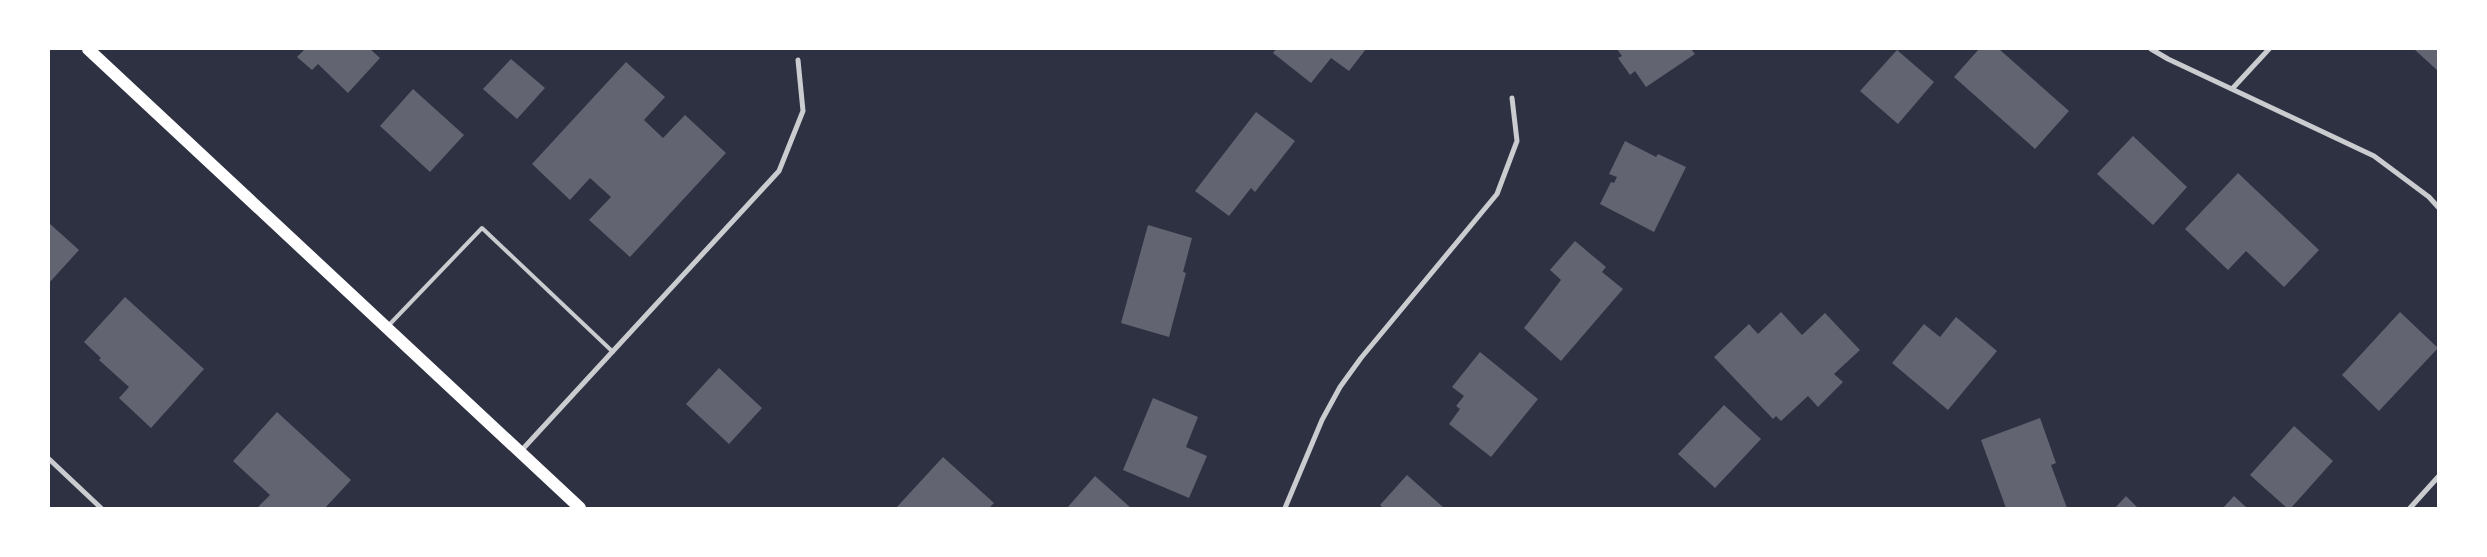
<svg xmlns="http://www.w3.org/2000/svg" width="2487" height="557" font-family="Commissioner,sans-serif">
  <rect width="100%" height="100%" fill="#2d3142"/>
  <!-- building -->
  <path fill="#626471" d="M 305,49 L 370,49 L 380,58 L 348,93 L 318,64 L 312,70 L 297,57 Z
    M 1276,49 L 1366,49 L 1349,71 L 1331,58 L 1311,83 L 1273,53 Z
    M 1617,49 L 1691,49 L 1695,54 L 1646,87 L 1635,71 L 1630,75 L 1618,58 L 1622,56 Z
    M 1979,49 L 1999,49 L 2069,111 L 2035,149 L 1954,77 Z
    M 2414,49 L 2438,49 L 2438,71 Z
    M 1897,50 L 1934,82 L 1898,124 L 1860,91 Z
    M 511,59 L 545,88 L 517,119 L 483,89 Z
    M 626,62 L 665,97 L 644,120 L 663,138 L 685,115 L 726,153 L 630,257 L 589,220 L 611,197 L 590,178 L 570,200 L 532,164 Z
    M 413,89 L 464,135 L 430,172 L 380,126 Z
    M 1256,112 L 1295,141 L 1255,192 L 1251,188 L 1229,216 L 1195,191 Z
    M 2133,136 L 2187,187 L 2153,225 L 2097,174 Z
    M 1625,141 L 1656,157 L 1658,154 L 1686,167 L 1654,232 L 1600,204 L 1611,182 L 1614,183 L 1617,177 L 1609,174 Z
    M 2238,173 L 2319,250 L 2284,287 L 2246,251 L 2228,270 L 2185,229 Z
    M 49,223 L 79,250 L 49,283 Z
    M 1148,225 L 1192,238 L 1183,272 L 1186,273 L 1169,337 L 1121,323 Z
    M 1575,241 L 1606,267 L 1602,272 L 1623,289 L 1561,361 L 1524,328 L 1561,280 L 1550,270 Z
    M 125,297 L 204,369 L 151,428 L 119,398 L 129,387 L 99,360 L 101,358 L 84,342 Z
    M 1781,312 L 1802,335 L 1825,313 L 1860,350 L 1834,374 L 1843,382 L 1818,407 L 1808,396 L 1781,421 L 1776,416 L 1773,419 L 1714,357 L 1749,324 L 1758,334 Z
    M 2400,312 L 2438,348 L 2379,411 L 2342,375 Z
    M 1956,317 L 1997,351 L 1948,410 L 1892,363 L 1924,324 L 1940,337 Z
    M 1480,352 L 1538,399 L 1491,457 L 1449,424 L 1460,409 L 1456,406 L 1464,396 L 1452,387 Z
    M 719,368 L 762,408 L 729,444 L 686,404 Z
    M 1153,398 L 1198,417 L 1186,447 L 1207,456 L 1189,498 L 1123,470 Z
    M 1724,405 L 1761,439 L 1715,488 L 1678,454 Z
    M 277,412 L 351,480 L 325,508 L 257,508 L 270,495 L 233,461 Z
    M 2040,418 L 2056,463 L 2051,465 L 2067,508 L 2006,508 L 1981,440 Z
    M 2294,426 L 2333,461 L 2291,508 L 2287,508 L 2250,475 Z
    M 943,457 L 994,503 L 989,508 L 896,508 Z
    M 1407,475 L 1444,508 L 1383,508 L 1380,505 Z
    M 1095,476 L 1131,508 L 1067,508 Z
    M 2126,496 L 2138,508 L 2115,508 Z
    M 2234,496 L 2247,508 L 2223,508 Z"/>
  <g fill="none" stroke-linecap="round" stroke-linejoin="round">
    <!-- service -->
    <path stroke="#caccd0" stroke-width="4" d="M 389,325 L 482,228 L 613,352"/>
    <!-- minor -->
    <path stroke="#caccd0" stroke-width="5" d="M 2151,49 L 2168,59 L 2374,156 L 2429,197 L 2438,207
      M 2232,89 L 2269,49
      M 520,452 L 779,171 L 803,111 L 798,60
      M 49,459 L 101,508
      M 1285,508 L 1322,420 L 1340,387 L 1361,358 L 1497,194 L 1517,141 L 1512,98
      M 2410,508 L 2438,477"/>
    <!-- primary -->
    <path stroke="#fff" stroke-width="12" d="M 88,49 L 580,508"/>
  </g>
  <!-- border -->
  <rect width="2487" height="557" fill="none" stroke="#ffffff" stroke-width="100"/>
</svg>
